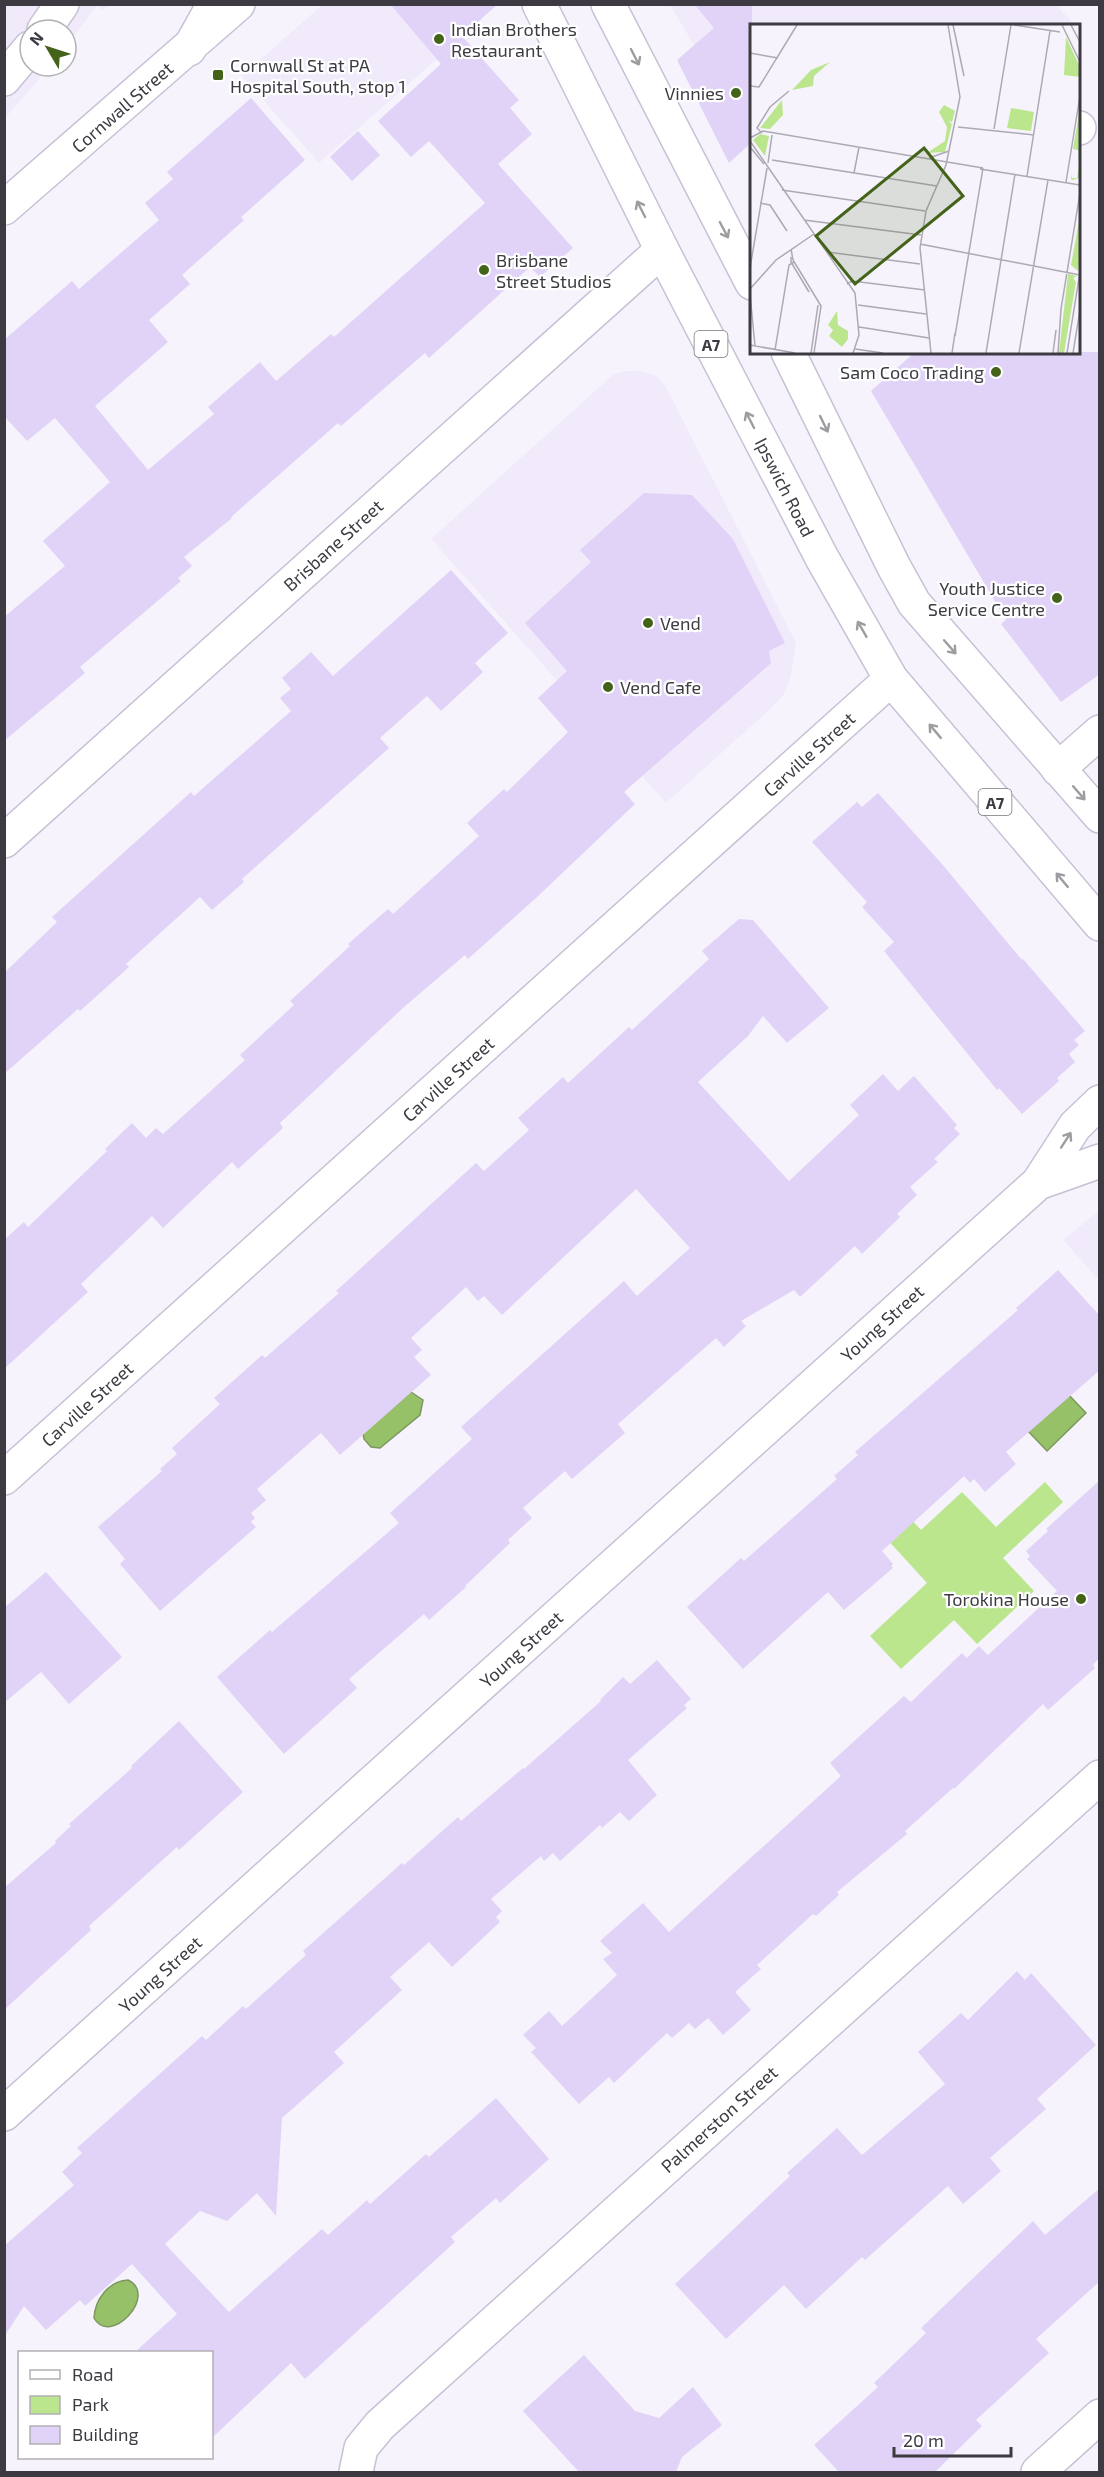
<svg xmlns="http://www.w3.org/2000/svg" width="1104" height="2477" font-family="'Exo 2',sans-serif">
  <rect width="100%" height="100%" fill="#f6f3fc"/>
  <!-- built -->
  <path fill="#f0eafb" d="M 5,5 L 109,5 L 103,10 L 97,6 L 66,46 L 66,30 L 30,30 L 30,66 L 50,66 L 5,118 Z
    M 322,5 L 473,5 L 481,20 L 319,163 L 242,76 Z
    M 670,5 L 1056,5 L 1075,25 L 752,26 L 751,155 L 694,45 Z
    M 628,371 L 640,371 L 655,375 L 666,387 L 796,643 L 791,675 L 784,694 L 770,709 L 666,803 L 431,539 L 614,374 Z
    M 1099,1211 L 1099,1280 L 1063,1240 Z"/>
  <!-- green -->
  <path fill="#bbe68e" d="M 1045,1482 L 1063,1502 L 1003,1558 L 1034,1591 L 977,1644 L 954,1620 L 901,1669 L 870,1636 L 927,1583 L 885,1537 L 908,1516 L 921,1530 L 962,1492 L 996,1527 Z"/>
  <!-- water -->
  <path fill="#97c169" stroke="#7c985d" stroke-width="1.5" d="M 411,1392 L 423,1400 L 420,1415 L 380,1448 L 371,1447 L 364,1439 L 363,1433 Z
    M 1067,1393 L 1086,1413 L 1047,1451 L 1028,1431 Z
    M 128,2280 C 159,2295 110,2347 94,2318 C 95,2299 109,2281 128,2280 Z"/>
  <!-- building -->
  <path fill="#e1d3f7" d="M 390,4 L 498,4 L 462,36 L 519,100 L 510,108 L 532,134 L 498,164 L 573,248 L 540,277 L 530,267 L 429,358 L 425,353 L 341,426 L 338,423 L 231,517 L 232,518 L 184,557 L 192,566 L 178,578 L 181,581 L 80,667 L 85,673 L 4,741 L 4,617 L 65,566 L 43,541 L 110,482 L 55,418 L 27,441 L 4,416 L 4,340 L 72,281 L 79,289 L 159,220 L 145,203 L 173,179 L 167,172 L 251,98 L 305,160 L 241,217 L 244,220 L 182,275 L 190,284 L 149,320 L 168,342 L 95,406 L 148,470 L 214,414 L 208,407 L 260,362 L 276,381 L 331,334 L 334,337 L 485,203 L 429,141 L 411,157 L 378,121 L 441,64 Z
    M 694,4 L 752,4 L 752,142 L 729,163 L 677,60 L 714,28 Z
    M 358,131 L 380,155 L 352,181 L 330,157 Z
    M 915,352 L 1100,352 L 1100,674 L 1061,702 L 1001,624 L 1006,620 L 871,391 Z
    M 644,493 L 692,495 L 733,539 L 785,643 L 769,651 L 771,663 L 624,792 L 635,804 L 536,898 L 468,959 L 465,955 L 404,1007 L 280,1123 L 283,1128 L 238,1169 L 232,1162 L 163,1228 L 152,1216 L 81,1284 L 88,1292 L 4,1369 L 4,1240 L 24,1222 L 28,1227 L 107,1151 L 105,1149 L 132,1123 L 146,1138 L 156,1128 L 163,1134 L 245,1060 L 240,1055 L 294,1005 L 290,1001 L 350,946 L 348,944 L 388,909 L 393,914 L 479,836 L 467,823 L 504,789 L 507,792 L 568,732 L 538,698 L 567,671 L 525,623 L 591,562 L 580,550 Z
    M 451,570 L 508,633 L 475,663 L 483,672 L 441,711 L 427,696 L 380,738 L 389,748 L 242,879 L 244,882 L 212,910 L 200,897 L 126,964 L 129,967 L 80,1011 L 78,1009 L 4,1074 L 4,973 L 57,922 L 52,917 L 191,792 L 194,796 L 291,711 L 280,698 L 291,689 L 282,678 L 311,652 L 333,676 Z
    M 878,793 L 942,864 L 1022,960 L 1023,959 L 1085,1031 L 1074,1040 L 1079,1045 L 1069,1054 L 1075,1062 L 1057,1078 L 1059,1081 L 1022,1114 L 999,1088 L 997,1090 L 884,951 L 894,942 L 862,907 L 867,902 L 812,842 L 857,802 L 862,807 Z
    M 739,919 L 753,920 L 829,1008 L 787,1043 L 763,1016 L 748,1036 L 698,1082 L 789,1181 L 859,1115 L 850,1105 L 883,1074 L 898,1091 L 914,1076 L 957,1125 L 954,1128 L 960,1134 L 934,1159 L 938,1162 L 910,1187 L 917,1195 L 897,1214 L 900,1217 L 862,1254 L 855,1246 L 800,1297 L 794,1290 L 741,1321 L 746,1326 L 724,1347 L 716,1338 L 618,1424 L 625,1433 L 572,1479 L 565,1471 L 523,1508 L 532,1518 L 508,1540 L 510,1543 L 465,1586 L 466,1587 L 429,1620 L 424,1614 L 349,1679 L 357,1688 L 284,1754 L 217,1677 L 270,1630 L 272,1632 L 399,1523 L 390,1513 L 472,1439 L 461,1427 L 624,1281 L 637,1296 L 690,1248 L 636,1189 L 502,1315 L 484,1296 L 478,1301 L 466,1287 L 411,1338 L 422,1350 L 414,1357 L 431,1375 L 340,1455 L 321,1433 L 257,1489 L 266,1500 L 251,1513 L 255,1518 L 251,1522 L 256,1527 L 160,1611 L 120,1564 L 125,1559 L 98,1527 L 162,1471 L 160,1469 L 177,1454 L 172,1448 L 220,1404 L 214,1398 L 262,1355 L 265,1358 L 339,1293 L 336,1291 L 476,1163 L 484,1171 L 529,1130 L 518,1118 L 563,1077 L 568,1083 L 629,1027 L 632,1030 L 709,959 L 702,951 Z
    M 1058,1270 L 1100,1316 L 1100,1370 L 1006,1452 L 1016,1464 L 985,1492 L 974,1479 L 970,1483 L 964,1476 L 882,1551 L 893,1564 L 891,1566 L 893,1568 L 844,1610 L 828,1592 L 743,1669 L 687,1607 L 741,1558 L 744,1561 L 837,1479 L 834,1476 L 858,1455 L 855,1452 L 1018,1310 L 1016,1308 Z
    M 1100,1480 L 1100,1657 L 1093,1665 L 1095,1668 L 1048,1710 L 1043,1704 L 954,1789 L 953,1788 L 905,1831 L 907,1834 L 837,1892 L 839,1895 L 816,1916 L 813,1914 L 757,1965 L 761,1969 L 735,1992 L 751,2010 L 723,2035 L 708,2018 L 695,2029 L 689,2023 L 672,2038 L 667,2033 L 614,2083 L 609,2077 L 579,2104 L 531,2052 L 536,2048 L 523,2035 L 549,2011 L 562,2026 L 617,1975 L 603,1959 L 612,1953 L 600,1941 L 643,1903 L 669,1932 L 841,1776 L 830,1763 L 904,1696 L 911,1702 L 962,1653 L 967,1658 L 979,1646 L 988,1655 L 1057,1591 L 1027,1559 L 1030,1556 L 1026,1551 L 1048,1531 L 1046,1529 Z
    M 46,1572 L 122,1657 L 69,1704 L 41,1672 L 4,1703 L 4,1608 Z
    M 657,1660 L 691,1699 L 684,1705 L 687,1708 L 628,1760 L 657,1795 L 629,1821 L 620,1812 L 602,1828 L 600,1825 L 560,1861 L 553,1853 L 544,1861 L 541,1856 L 491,1899 L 502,1911 L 496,1917 L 500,1922 L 452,1967 L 429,1942 L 390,1977 L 402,1990 L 334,2052 L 344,2063 L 282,2118 L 276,2216 L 257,2193 L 227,2221 L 200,2211 L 165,2244 L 229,2312 L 322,2229 L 328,2235 L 367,2200 L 370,2204 L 426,2154 L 429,2157 L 496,2098 L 549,2159 L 500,2203 L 496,2198 L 451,2237 L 455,2242 L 305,2379 L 291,2363 L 212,2438 L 212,2352 L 135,2352 L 177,2314 L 132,2264 L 85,2306 L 80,2300 L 46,2330 L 24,2306 L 4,2337 L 4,2246 L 74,2185 L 62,2172 L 82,2153 L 77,2148 L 202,2036 L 206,2040 L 243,2006 L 246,2009 L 306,1955 L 303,1951 L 402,1863 L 404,1865 L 458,1817 L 461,1821 L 523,1768 L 524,1769 L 601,1701 L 600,1700 L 623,1677 L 630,1684 Z
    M 179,1721 L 243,1792 L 179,1850 L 177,1847 L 89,1926 L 91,1930 L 4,2010 L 4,1888 L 56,1843 L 55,1841 L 71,1826 L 69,1824 L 132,1768 L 131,1766 Z
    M 1017,1971 L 1025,1980 L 1031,1973 L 1096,2045 L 1037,2099 L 1046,2109 L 990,2158 L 1001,2171 L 963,2204 L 948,2186 L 865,2260 L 862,2257 L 806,2309 L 784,2285 L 726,2339 L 675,2284 L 790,2176 L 787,2173 L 837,2128 L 862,2155 L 945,2084 L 918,2052 L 961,2013 L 968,2020 Z
    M 1100,2188 L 1100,2281 L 1036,2339 L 1049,2353 L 976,2420 L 982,2426 L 935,2472 L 839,2472 L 814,2445 L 878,2387 L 874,2383 L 926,2333 L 921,2328 L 1033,2221 L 1045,2235 Z
    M 584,2355 L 635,2411 L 659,2418 L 693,2387 L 722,2425 L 682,2457 L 676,2472 L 579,2472 L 523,2411 Z"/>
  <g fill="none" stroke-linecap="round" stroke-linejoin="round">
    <!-- minor casing -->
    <g stroke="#c8c1d6" stroke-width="36">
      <path id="minor" d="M 44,30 L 62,4
        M 4,79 L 30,48
        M 1078,128 L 1079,128
        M 1058,769 L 1100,732
        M 4,841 L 662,250
        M 1038,1183 L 1100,1161
        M 4,1478 L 891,679
        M 4,2114 L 1038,1183 L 1075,1126 L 1100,1102
        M 356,2472 L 361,2448 L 380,2425 L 1100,1777
        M 1038,2472 L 1100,2416"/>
    </g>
    <!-- major casing -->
    <g stroke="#c8c1d6" stroke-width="36">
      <path id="major" d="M 4,208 L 238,4"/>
    </g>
    <!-- highway casing -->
    <g stroke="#c8c1d6" stroke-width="36">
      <path id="highway" d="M 539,4 L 662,250 L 822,558 L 891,679 L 1100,924
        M 608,4 L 752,283
        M 189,49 L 214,4
        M 788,352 L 894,567 L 914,603 L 1100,816"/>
    </g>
    <!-- minor -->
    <use href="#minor" stroke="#fff" stroke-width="33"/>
    <!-- major -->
    <use href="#major" stroke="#fff" stroke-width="33"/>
    <!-- highway -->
    <use href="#highway" stroke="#fff" stroke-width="33"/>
  </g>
  <!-- one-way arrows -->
  <defs><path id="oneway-shaft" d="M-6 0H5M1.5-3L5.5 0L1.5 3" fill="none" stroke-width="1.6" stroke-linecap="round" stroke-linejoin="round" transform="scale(1.5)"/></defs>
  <g stroke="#9e9ca0">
    <use href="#oneway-shaft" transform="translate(635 57) rotate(63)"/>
    <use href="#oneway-shaft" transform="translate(641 209) rotate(-117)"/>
    <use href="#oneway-shaft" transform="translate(724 230) rotate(62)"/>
    <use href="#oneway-shaft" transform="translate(750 420) rotate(-117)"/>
    <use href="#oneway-shaft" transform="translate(824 424) rotate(64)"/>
    <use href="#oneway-shaft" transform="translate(862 629) rotate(-120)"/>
    <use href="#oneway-shaft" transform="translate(950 647) rotate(49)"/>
    <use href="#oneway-shaft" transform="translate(935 731) rotate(-130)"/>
    <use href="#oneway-shaft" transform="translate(1079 793) rotate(49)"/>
    <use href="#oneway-shaft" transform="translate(1062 880) rotate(-130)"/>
    <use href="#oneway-shaft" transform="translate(1066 1140) rotate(-57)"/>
  </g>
  <!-- markers -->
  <g fill="#436319" stroke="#fff" stroke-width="2">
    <circle cx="439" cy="39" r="6"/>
    <rect x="212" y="69" width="12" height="12" rx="3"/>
    <circle cx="736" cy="93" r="6"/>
    <circle cx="484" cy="270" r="6"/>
    <circle cx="996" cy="372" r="6"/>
    <circle cx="1057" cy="598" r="6"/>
    <circle cx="648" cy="623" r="6"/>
    <circle cx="608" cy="687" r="6"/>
    <circle cx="1081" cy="1599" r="6"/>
  </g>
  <g text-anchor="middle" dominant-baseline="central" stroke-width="4.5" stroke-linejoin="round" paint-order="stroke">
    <!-- shield labels -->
    <g fill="#fff" stroke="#77757b" stroke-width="1.5">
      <rect x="694.5" y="331" width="33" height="26" rx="4.5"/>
      <rect x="978.5" y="789" width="33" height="26" rx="4.5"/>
    </g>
    <g font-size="16" font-weight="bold" fill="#3d3a42">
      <text x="711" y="344">A7</text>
      <text x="995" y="802">A7</text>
    </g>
    <!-- poi labels -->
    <g font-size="18" fill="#3d3a42" stroke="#fff" text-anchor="start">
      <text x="451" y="29">Indian Brothers<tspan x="451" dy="21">Restaurant</tspan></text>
      <text x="230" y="65">Cornwall St at PA<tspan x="230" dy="21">Hospital South, stop 1</tspan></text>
      <text x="724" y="93" text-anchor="end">Vinnies</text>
      <text x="496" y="260">Brisbane<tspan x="496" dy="21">Street Studios</tspan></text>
      <text x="984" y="372" text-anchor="end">Sam Coco Trading</text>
      <text x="1045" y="588" text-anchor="end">Youth Justice<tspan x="1045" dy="21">Service Centre</tspan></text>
      <text x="660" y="623">Vend</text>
      <text x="620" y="687">Vend Cafe</text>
      <text x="1069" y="1599" text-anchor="end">Torokina House</text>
    </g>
    <!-- street labels -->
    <g font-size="18" fill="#3d3a42" stroke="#fff">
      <text transform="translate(122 107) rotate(-41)">Cornwall Street</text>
      <text transform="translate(785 487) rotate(63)">Ipswich Road</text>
      <text transform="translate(333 545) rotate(-42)">Brisbane Street</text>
      <text transform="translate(809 754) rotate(-42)">Carville Street</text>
      <text transform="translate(448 1079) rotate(-42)">Carville Street</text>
      <text transform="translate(882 1323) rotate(-42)">Young Street</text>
      <text transform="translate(87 1404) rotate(-42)">Carville Street</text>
      <text transform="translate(521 1649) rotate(-42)">Young Street</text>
      <text transform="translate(160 1974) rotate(-42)">Young Street</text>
      <text transform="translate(719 2119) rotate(-42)">Palmerston Street</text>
    </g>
  </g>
  <!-- overview -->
  <g transform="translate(750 24)">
    <rect width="330" height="330" fill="#f6f3fc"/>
    <path d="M 316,13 L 330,43 L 330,53 L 314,51 ZM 80,38 L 64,52 L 63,62 L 42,66 L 61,46 ZM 32,76 L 33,91 L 20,105 L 10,104 ZM 194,81 L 205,87 L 202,98 L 198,97 L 202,100 L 195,128 L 177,129 L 195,117 L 197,103 L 189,88 ZM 261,84 L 284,88 L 281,107 L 257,104 ZM 330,84 L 330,153 L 326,155 L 322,156 L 321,155 L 322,150 L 322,154 L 327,154 L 329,142 L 328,126 L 323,125 ZM 10,110 L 19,112 L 15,132 L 3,116 ZM 330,191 L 330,235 L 328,247 L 321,241 ZM 318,250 L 327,252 L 323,254 L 326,258 L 314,329 L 309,329 ZM 87,287 L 88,301 L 98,307 L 98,315 L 92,323 L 79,312 L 83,306 L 78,301 Z" fill="#bbe68e"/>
    <path fill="none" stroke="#aca9b2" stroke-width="1.5" d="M 203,1 L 214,52M 264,1 L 310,8M 312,1 L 330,38M 321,1 L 330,18M 0,29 L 28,34M 0,62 L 9,63 L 47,1M 208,103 L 284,111M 244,105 L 261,1M 12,109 L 7,104 L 20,83 L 39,67M 0,114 L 13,107 L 233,144M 0,117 L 105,269 L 109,311 L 103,329M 0,123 L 14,140M 179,134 L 199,127M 22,136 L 187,162M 18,139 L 22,111M 230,145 L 330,161M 104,149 L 109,123M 277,152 L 300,7M 316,158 L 330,72M 32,166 L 175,187M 10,179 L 20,181 L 37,207M 54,196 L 171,211M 170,220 L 330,251M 41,225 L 43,236 L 71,282 L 64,329M 77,228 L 170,240M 41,233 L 41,238 L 59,268M 0,244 L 17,144M 97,260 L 102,257 L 175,266M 0,265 L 26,236 L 64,210M 0,270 L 5,322M 108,281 L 176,290M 311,285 L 330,169M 109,303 L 179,314M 205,312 L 233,144M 0,321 L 45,329M 105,325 L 133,329M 25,326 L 39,241 L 44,238M 61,329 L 68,281M 181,329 L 170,224 L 176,187 L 196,141 L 210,73 L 198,1M 202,329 L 205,309M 236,329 L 265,150M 269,329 L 298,156M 303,329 L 306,306M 308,329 L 311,285M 317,329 L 330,248M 323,329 L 330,286"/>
    <path fill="#436319" fill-opacity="0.15" stroke="#436319" stroke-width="3" d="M 174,124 L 213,172 L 105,260 L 66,212 Z"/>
    <rect width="330" height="330" fill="none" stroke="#3d3a42" stroke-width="3"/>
  </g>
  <!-- border -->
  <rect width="1104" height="2477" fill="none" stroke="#3d3a42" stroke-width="12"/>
  <!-- legend -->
  <rect x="18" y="2351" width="195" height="108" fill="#ffffff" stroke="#b1b0b3" stroke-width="1.5"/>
  <rect x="30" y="2370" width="30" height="9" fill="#ffffff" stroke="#b1b0b3" stroke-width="1.5"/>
  <text x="72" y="2381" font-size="18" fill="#3d3a42">Road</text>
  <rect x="30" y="2396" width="30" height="18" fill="#bbe68e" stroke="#b1b0b3" stroke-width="1.5"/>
  <text x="72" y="2411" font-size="18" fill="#3d3a42">Park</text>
  <rect x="30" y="2426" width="30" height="18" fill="#e1d3f7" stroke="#b1b0b3" stroke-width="1.5"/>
  <text x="72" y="2441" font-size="18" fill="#3d3a42">Building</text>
  <!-- north arrow -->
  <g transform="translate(48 48) rotate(309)"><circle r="28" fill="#ffffff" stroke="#b1b0b3" stroke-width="1.5"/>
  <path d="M0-4.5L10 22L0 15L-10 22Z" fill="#436319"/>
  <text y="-9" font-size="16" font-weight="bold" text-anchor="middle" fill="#3d3a42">N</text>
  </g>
  <!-- scale -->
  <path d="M894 2447v9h117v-9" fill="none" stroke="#3d3a42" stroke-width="3"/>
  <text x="903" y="2447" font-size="18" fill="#3d3a42" stroke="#ffffff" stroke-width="4.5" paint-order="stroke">20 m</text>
</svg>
